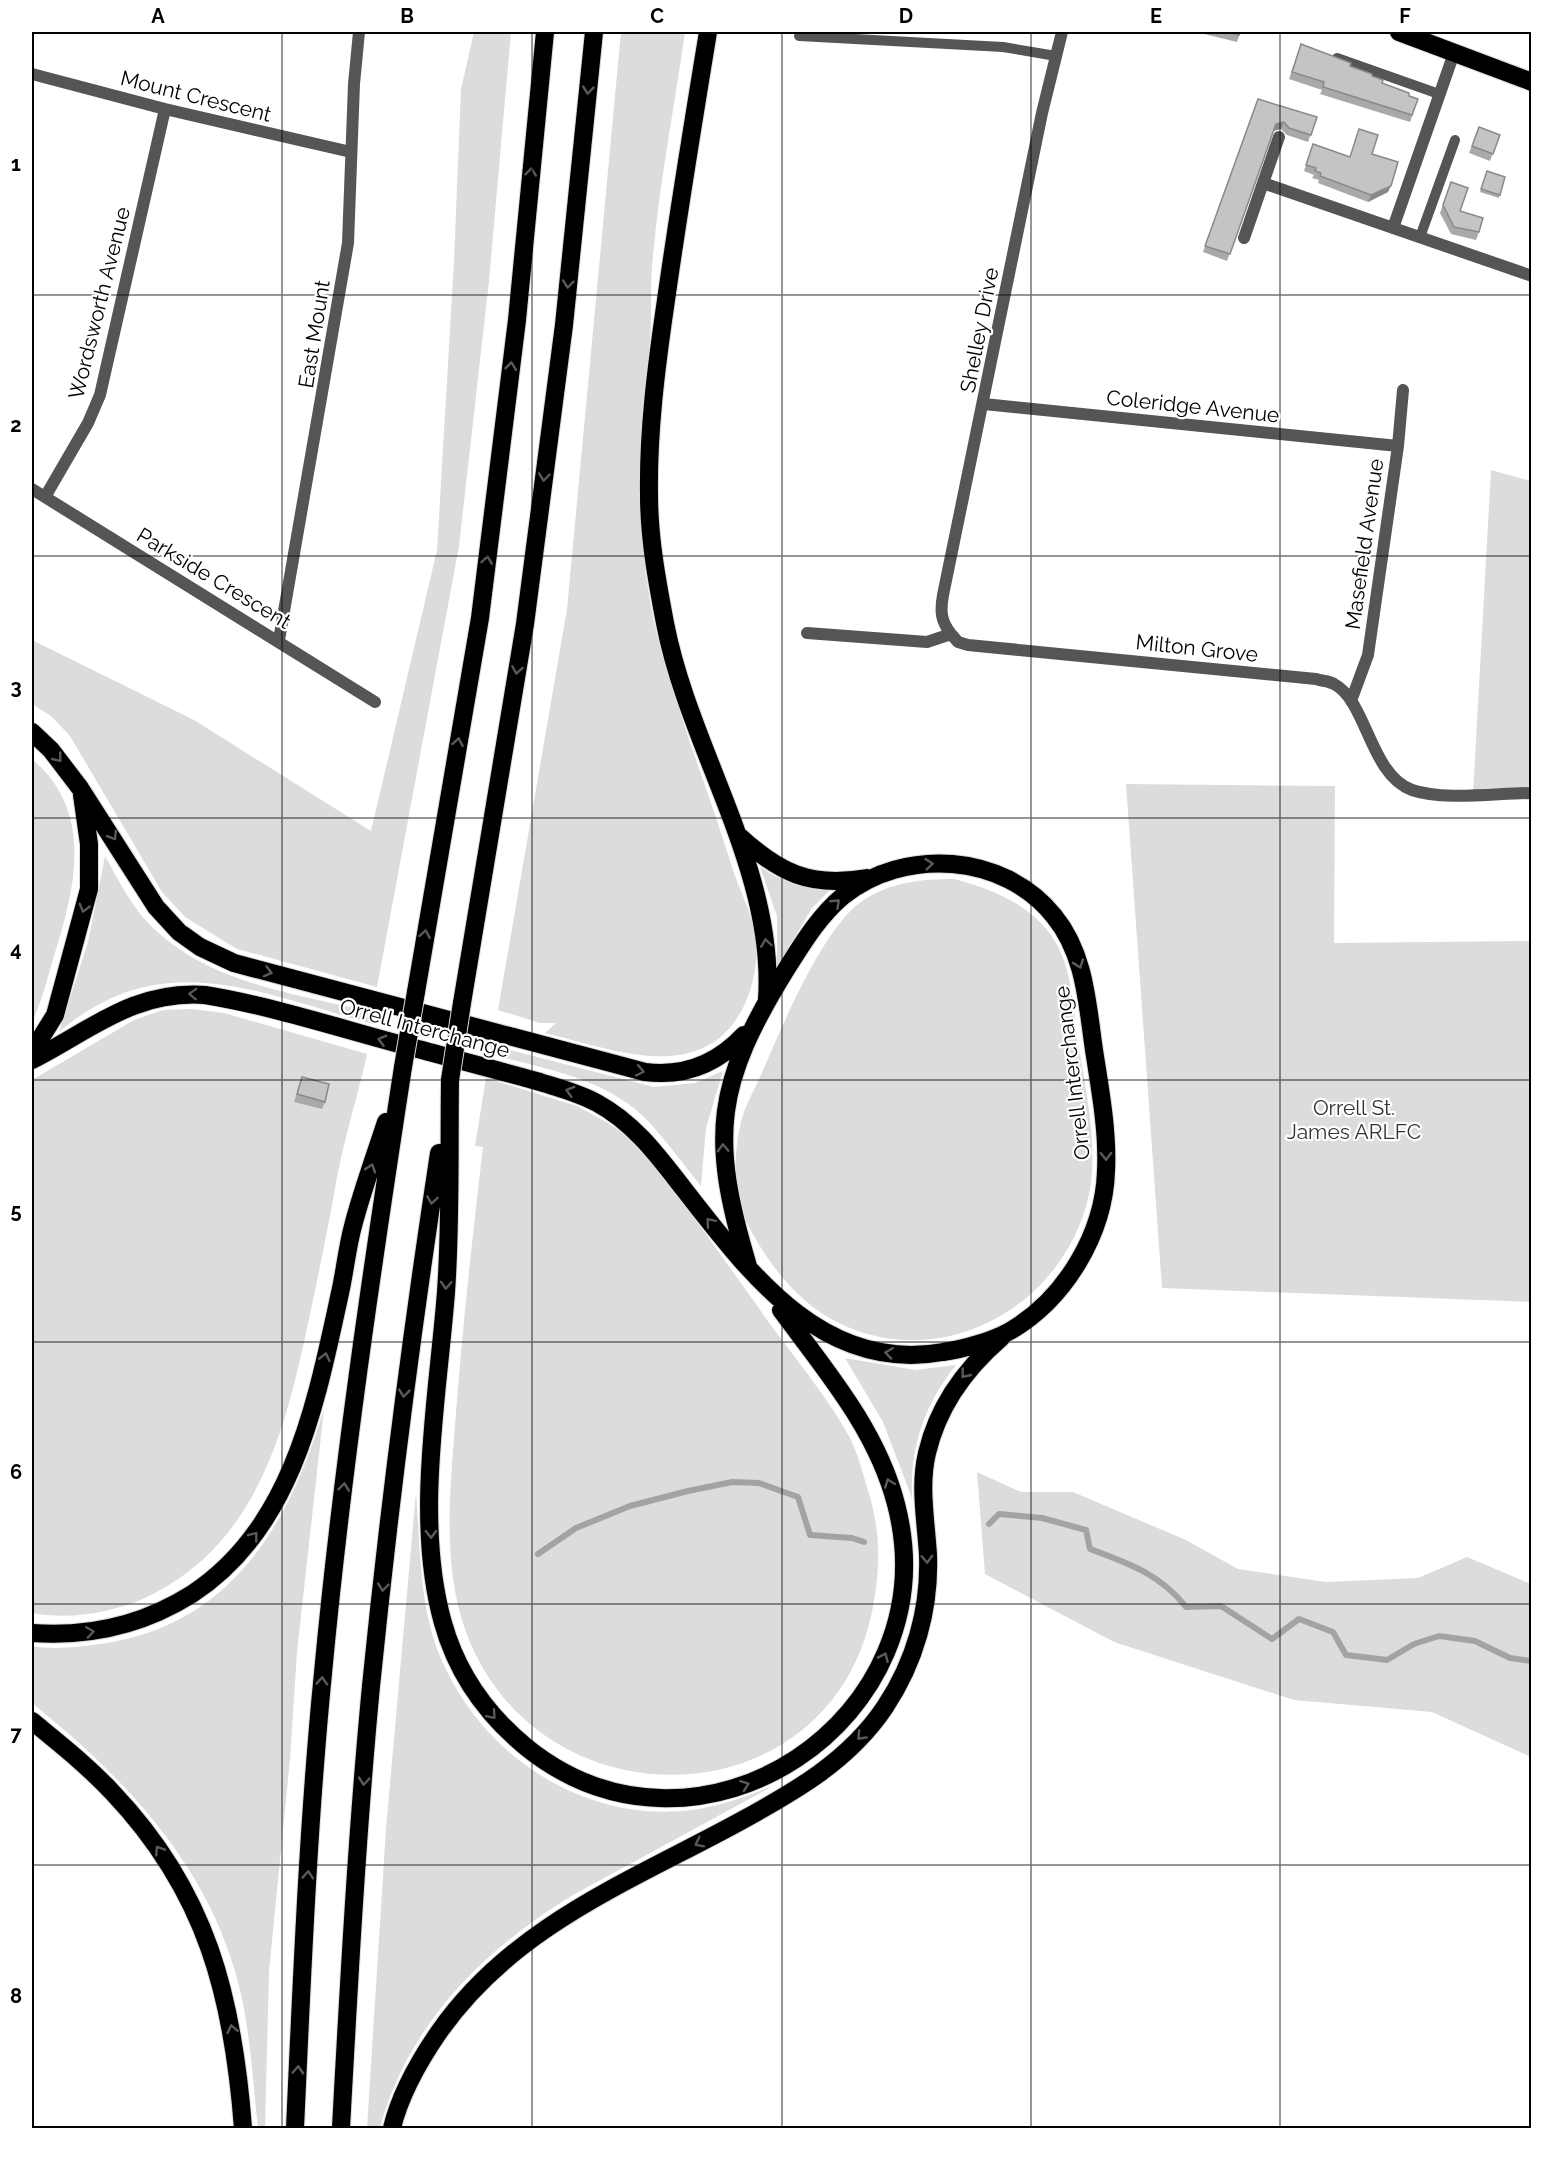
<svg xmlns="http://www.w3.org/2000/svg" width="1563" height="2160" font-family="Raleway,sans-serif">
  <rect width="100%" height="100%" fill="#fff"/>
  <!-- green -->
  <path fill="#dcdcdc" d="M 474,32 L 511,32 L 489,281 L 459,546 L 377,987 L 237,949 L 185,917 L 162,892 L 70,736 L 51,716 L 32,704 L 32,640 L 194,720 L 371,831 L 437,550 L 454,261 L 461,89 Z
    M 621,32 L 685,32 C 674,110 658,189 652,268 C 650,292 652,317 650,342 C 641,439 633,537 657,634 C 677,713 708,789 732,867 C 740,893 754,915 756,943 C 758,964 753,988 743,1008 C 702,1087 612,1049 545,1033 L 556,1023 L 540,1023 L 498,1010 L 567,609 Z
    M 1491,470 L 1531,481 L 1531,793 L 1473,794 Z
    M 32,759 C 95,812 75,889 54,956 C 47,979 42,1002 32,1022 Z
    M 1126,784 L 1335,786 L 1334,943 L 1531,941 L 1531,1302 L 1162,1288 Z
    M 105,856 C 116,876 127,897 141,915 C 199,983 293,993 375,1013 L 373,1024 C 258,993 162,944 59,1032 L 88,942 Z
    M 760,867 C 782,882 804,889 830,890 L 812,908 L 777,968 L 777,916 Z
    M 954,879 C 1002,891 1052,915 1066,967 C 1073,989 1074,1014 1077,1037 C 1085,1086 1100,1151 1088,1199 C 1062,1306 943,1374 839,1323 C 799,1304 768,1264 748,1225 C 733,1195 733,1154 741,1122 C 745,1106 754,1090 761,1075 C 781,1029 822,929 861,902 C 889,882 922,879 954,879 Z
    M 192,1009 L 224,1013 L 367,1054 C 358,1095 345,1136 337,1177 C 328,1228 318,1278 307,1328 C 284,1436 255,1545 147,1597 C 113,1613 68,1620 32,1613 L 32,1080 L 134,1020 L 163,1010 Z
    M 491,1045 L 654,1087 L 695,1083 L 723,1071 L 706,1128 L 701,1186 C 684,1165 667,1142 649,1122 C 608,1078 545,1069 490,1054 Z
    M 486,1078 L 577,1106 L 603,1120 L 629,1137 L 662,1173 C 698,1223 734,1273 770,1324 C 795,1358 831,1402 850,1438 C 859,1456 864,1478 870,1497 C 881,1535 880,1573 872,1612 C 828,1823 538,1828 466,1632 C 442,1566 450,1493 455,1425 C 462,1332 472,1240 483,1147 L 475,1146 Z
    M 845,1358 L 915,1370 L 956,1365 C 924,1405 910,1447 912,1498 L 883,1422 Z
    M 324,1409 L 297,1652 L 290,1759 L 269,1971 L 265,2128 L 258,2128 C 252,2076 250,2021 235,1971 C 202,1858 121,1775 32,1703 L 32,1646 C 54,1650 77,1647 100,1644 C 231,1626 289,1525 324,1409 Z
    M 977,1472 L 1021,1492 L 1073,1492 L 1186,1540 L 1238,1569 L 1326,1582 L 1418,1578 L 1467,1557 L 1531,1584 L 1531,1757 L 1432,1712 L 1294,1700 L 1114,1642 L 985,1574 Z
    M 416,1492 C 420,1544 419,1597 436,1646 C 474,1750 579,1824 692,1810 C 720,1806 749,1796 775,1785 L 573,1895 C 483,1950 408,2024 380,2128 L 367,2128 L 386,1829 Z"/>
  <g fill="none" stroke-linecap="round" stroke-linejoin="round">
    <!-- stream -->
    <path stroke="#a3a3a3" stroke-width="6" d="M 989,1524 L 999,1514 L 1042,1518 L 1086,1530 L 1090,1549 C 1128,1563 1160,1574 1186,1607 L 1221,1606 L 1272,1639 L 1299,1619 L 1333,1632 L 1346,1655 L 1387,1660 L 1414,1644 L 1439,1636 L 1475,1641 L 1510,1658 L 1532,1661
      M 538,1554 L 576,1528 L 630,1506 L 688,1491 L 732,1482 L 759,1483 L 798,1497 L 810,1535 L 852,1538 L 864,1542"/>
    <!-- highway casing -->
    <g stroke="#dbdbdb" stroke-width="20">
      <path id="highway" d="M 708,32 C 693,123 678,215 665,307 C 656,369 648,432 649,495 C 649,538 657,581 665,623 C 689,749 776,870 767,1000
        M 1399,32 L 1532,82
        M 32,732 L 51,750 L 80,788 L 156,907 L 179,932 L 200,947 L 234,963 L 645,1072 C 685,1077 717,1064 744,1035
        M 738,835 C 779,873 810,888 867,878
        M 416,992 L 480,618 L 517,320 L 545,32
        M 462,1003 L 525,624 L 564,325 L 594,32
        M 32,1052 L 55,1015 L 89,889 L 89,844 L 82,795
        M 32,1060 C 91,1030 134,990 205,995 C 278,1007 351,1032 422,1050 C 461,1061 501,1071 540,1082 C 559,1088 579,1093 597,1103 C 634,1123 658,1156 683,1188 C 748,1271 822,1374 943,1352 C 964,1349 992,1341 1010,1331 C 1065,1299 1104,1234 1106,1171 C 1108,1131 1100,1089 1094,1050 C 1087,1002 1085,954 1054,916 C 1004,853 904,847 843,896 C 819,916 803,943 787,968 C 715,1084 709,1136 748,1266
        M 450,1080 C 449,1150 451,1222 446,1292 C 438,1397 414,1520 443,1623 C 457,1673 486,1714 526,1747 C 699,1887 952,1718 896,1504 C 877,1430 826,1371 781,1310
        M 32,1633 C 88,1637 143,1625 192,1594 C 293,1528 316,1403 340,1293 C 345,1271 347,1248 353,1226 C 362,1191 375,1156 386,1122
        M 32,1721 C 60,1744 88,1766 113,1793 C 207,1892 233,1997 243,2128
        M 295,2128 C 302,1977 308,1825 323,1673 C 342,1470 372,1269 403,1067
        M 341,2128 C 349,1981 357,1833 371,1686 C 389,1507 412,1330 439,1153
        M 392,2128 C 400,2095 419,2061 439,2032 C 513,1926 629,1882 739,1822 C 794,1792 849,1761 885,1707 C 915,1662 930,1609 928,1555 C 926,1521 919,1486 927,1453 C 938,1406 965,1369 1001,1338"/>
    </g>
    <!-- lane -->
    <path stroke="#555" stroke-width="10" d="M 799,36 L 1003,47 L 1056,56
      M 1337,58 L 1439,94
      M 1420,237 L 1455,140"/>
    <!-- street -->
    <path stroke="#555" stroke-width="12" d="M 32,74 L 165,109 L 351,152
      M 1279,137 L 1263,183 L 1532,276
      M 1393,228 L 1454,53
      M 1244,238 L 1263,183
      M 984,404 L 1398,446
      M 32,489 L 375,702
      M 45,497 L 88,423 L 100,395 L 165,109
      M 807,633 L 927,642 L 951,634 L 958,642 L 968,645 L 1316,679 C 1322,681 1329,681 1334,684 C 1367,701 1370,775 1412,790 C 1444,801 1497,793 1532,793
      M 951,634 C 941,621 940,612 943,595 L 1042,113 L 1062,32
      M 279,640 L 348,243 L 354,84 L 359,32
      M 1351,701 L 1368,655 L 1398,446 L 1403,390"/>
    <!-- highway -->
    <use href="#highway" stroke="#000" stroke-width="18"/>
    <!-- highway-bridge casing -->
    <g stroke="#dbdbdb" stroke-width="20" stroke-linecap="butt">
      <path id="highway-bridge" d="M 403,1067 L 416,992
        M 450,1080 L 462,1003"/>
    </g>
    <!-- highway-bridge -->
    <use href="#highway-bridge" stroke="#000" stroke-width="18"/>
  </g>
  <!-- wall -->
  <path fill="#a9a9a9" d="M 1196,32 L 1240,32 L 1237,42 Z
    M 1301,44 L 1350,66 L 1372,76 L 1382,83 L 1418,99 L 1410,122 L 1320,94 L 1322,90 L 1289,79 Z
    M 1258,99 L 1317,117 L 1308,142 L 1287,135 L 1281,129 L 1273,131 L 1227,261 L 1203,252 Z
    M 1479,127 L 1500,135 L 1490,161 L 1469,153 Z
    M 1313,144 L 1350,157 L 1372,154 L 1388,192 L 1368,202 L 1318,183 L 1319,180 L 1312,178 L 1314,175 L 1304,171 Z
    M 1487,171 L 1505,177 L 1499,198 L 1480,192 Z
    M 1451,182 L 1460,211 L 1479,232 L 1476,240 L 1451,234 L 1440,213 Z
    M 302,1077 L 325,1102 L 322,1109 L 294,1102 Z"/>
  <!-- shaded-wall -->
  <path fill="#898989" d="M 1284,122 L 1281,129 L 1273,131 L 1276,124 Z
    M 1391,186 L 1388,192 L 1368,202 L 1371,195 Z"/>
  <!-- building -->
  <path fill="#c4c4c4" stroke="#898989" stroke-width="1.5" d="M 1226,32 L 1240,32 L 1239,35 Z
    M 1301,44 L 1351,63 L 1350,66 L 1372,74 L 1372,76 L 1383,80 L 1382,83 L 1409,93 L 1409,96 L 1418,99 L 1412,115 L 1323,87 L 1324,82 L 1292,72 Z
    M 1258,99 L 1317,117 L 1311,135 L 1289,128 L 1284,122 L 1276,124 L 1230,254 L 1205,246 Z
    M 1479,127 L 1500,135 L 1493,154 L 1472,146 Z
    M 1359,129 L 1378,135 L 1372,154 L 1398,162 L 1391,186 L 1371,195 L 1320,176 L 1321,173 L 1315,171 L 1316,168 L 1306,165 L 1313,144 L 1350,157 Z
    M 1487,171 L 1505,177 L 1500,195 L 1481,189 Z
    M 1451,182 L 1468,188 L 1460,211 L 1483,218 L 1479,232 L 1454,227 L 1443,205 Z
    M 302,1077 L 329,1084 L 325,1102 L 297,1094 Z"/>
  <!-- one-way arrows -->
  <defs><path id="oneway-chevron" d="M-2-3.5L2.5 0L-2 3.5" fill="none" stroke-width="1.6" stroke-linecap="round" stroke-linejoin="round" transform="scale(1.5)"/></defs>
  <g stroke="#595959">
    <use href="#oneway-chevron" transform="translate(588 90) rotate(96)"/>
    <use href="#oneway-chevron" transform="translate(531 172) rotate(-84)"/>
    <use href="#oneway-chevron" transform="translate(568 284) rotate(96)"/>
    <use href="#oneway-chevron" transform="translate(511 366) rotate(-83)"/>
    <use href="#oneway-chevron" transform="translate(544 477) rotate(97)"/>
    <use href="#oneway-chevron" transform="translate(487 560) rotate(-82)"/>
    <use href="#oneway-chevron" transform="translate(517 670) rotate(99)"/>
    <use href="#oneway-chevron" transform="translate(458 742) rotate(-80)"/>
    <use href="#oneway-chevron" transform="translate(58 758) rotate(51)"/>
    <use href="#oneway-chevron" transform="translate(113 836) rotate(58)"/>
    <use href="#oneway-chevron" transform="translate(929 864) rotate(-6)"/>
    <use href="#oneway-chevron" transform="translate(836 903) rotate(-43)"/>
    <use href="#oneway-chevron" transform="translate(84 908) rotate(105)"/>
    <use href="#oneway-chevron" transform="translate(425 934) rotate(-80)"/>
    <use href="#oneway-chevron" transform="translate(766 943) rotate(-98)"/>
    <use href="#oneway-chevron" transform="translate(1079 964) rotate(71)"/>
    <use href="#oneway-chevron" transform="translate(268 972) rotate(15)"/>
    <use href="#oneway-chevron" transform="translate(193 994) rotate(-178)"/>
    <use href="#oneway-chevron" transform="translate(382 1040) rotate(-165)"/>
    <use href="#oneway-chevron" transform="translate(640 1071) rotate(12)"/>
    <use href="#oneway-chevron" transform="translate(570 1091) rotate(-163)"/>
    <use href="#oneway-chevron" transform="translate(723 1148) rotate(-92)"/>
    <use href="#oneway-chevron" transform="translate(1106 1156) rotate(89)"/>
    <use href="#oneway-chevron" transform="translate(371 1168) rotate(-72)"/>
    <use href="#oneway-chevron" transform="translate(432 1200) rotate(99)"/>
    <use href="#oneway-chevron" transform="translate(710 1222) rotate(-131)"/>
    <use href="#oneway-chevron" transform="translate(446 1285) rotate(93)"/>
    <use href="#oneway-chevron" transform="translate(889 1353) rotate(-172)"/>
    <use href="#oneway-chevron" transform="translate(325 1357) rotate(-77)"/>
    <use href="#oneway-chevron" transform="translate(965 1374) rotate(129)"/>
    <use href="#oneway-chevron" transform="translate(404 1393) rotate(96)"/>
    <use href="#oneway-chevron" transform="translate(889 1483) rotate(-111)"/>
    <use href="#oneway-chevron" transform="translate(344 1487) rotate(-83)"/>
    <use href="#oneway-chevron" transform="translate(431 1534) rotate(89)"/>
    <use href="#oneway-chevron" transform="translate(254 1536) rotate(-52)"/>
    <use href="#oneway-chevron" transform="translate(927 1559) rotate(88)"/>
    <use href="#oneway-chevron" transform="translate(383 1587) rotate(96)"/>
    <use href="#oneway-chevron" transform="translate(90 1632) rotate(-8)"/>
    <use href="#oneway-chevron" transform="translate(884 1657) rotate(-66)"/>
    <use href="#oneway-chevron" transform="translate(322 1681) rotate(-86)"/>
    <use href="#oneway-chevron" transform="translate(492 1715) rotate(49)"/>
    <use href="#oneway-chevron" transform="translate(861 1736) rotate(133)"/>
    <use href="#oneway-chevron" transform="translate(364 1781) rotate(95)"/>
    <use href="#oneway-chevron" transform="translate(745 1785) rotate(-20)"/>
    <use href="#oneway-chevron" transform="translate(699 1843) rotate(153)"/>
    <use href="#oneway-chevron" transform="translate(159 1850) rotate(-123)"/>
    <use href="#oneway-chevron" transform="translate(308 1875) rotate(-86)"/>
    <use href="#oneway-chevron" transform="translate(232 2029) rotate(-102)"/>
    <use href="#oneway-chevron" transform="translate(298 2070) rotate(-87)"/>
  </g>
  <!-- grid -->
  <path fill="none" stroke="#000" stroke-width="1.5" stroke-opacity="0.55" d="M 282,32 L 282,2128M 532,32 L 532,2128M 782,32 L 782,2128M 1031,32 L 1031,2128M 1280,32 L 1280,2128M 32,295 L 1532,295M 32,556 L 1532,556M 32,818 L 1532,818M 32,1080 L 1532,1080M 32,1342 L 1532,1342M 32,1604 L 1532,1604M 32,1865 L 1532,1865"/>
  <g text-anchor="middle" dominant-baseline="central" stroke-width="4.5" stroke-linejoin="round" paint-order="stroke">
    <!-- street labels -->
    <g font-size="21" fill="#000" stroke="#fff">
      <text transform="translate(196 96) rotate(14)">Mount Crescent</text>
      <text transform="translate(99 303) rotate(-76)">Wordsworth Avenue</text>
      <text transform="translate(979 330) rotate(-79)">Shelley Drive</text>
      <text transform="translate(314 334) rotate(-81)">East Mount</text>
      <text transform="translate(1193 406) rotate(6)">Coleridge Avenue</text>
      <text transform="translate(1364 544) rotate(-82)">Masefield Avenue</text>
      <text transform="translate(214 578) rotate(31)">Parkside Crescent</text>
      <text transform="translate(1197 648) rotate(6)">Milton Grove</text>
      <text transform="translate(425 1028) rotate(15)">Orrell Interchange</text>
      <text transform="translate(1072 1073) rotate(-97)">Orrell Interchange</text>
    </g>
    <!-- park labels -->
    <g font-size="21" fill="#333" stroke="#fff">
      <text x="1354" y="1107">Orrell St.<tspan x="1354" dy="24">James ARLFC</tspan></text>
    </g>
  </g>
  <!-- border -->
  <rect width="1563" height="2160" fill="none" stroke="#ffffff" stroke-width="66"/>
  <rect x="33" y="33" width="1497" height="2094" fill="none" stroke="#000" stroke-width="2"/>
  <g font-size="20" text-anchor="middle" font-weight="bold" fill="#000">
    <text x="158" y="23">A</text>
    <text x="407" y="23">B</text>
    <text x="657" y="23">C</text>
    <text x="906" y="23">D</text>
    <text x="1156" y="23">E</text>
    <text x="1405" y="23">F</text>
    <text x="16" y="171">1</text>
    <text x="16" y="432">2</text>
    <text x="16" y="694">3</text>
    <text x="16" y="956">4</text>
    <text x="16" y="1218">5</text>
    <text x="16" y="1479">6</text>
    <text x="16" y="1741">7</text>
    <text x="16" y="2003">8</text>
  </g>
</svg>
